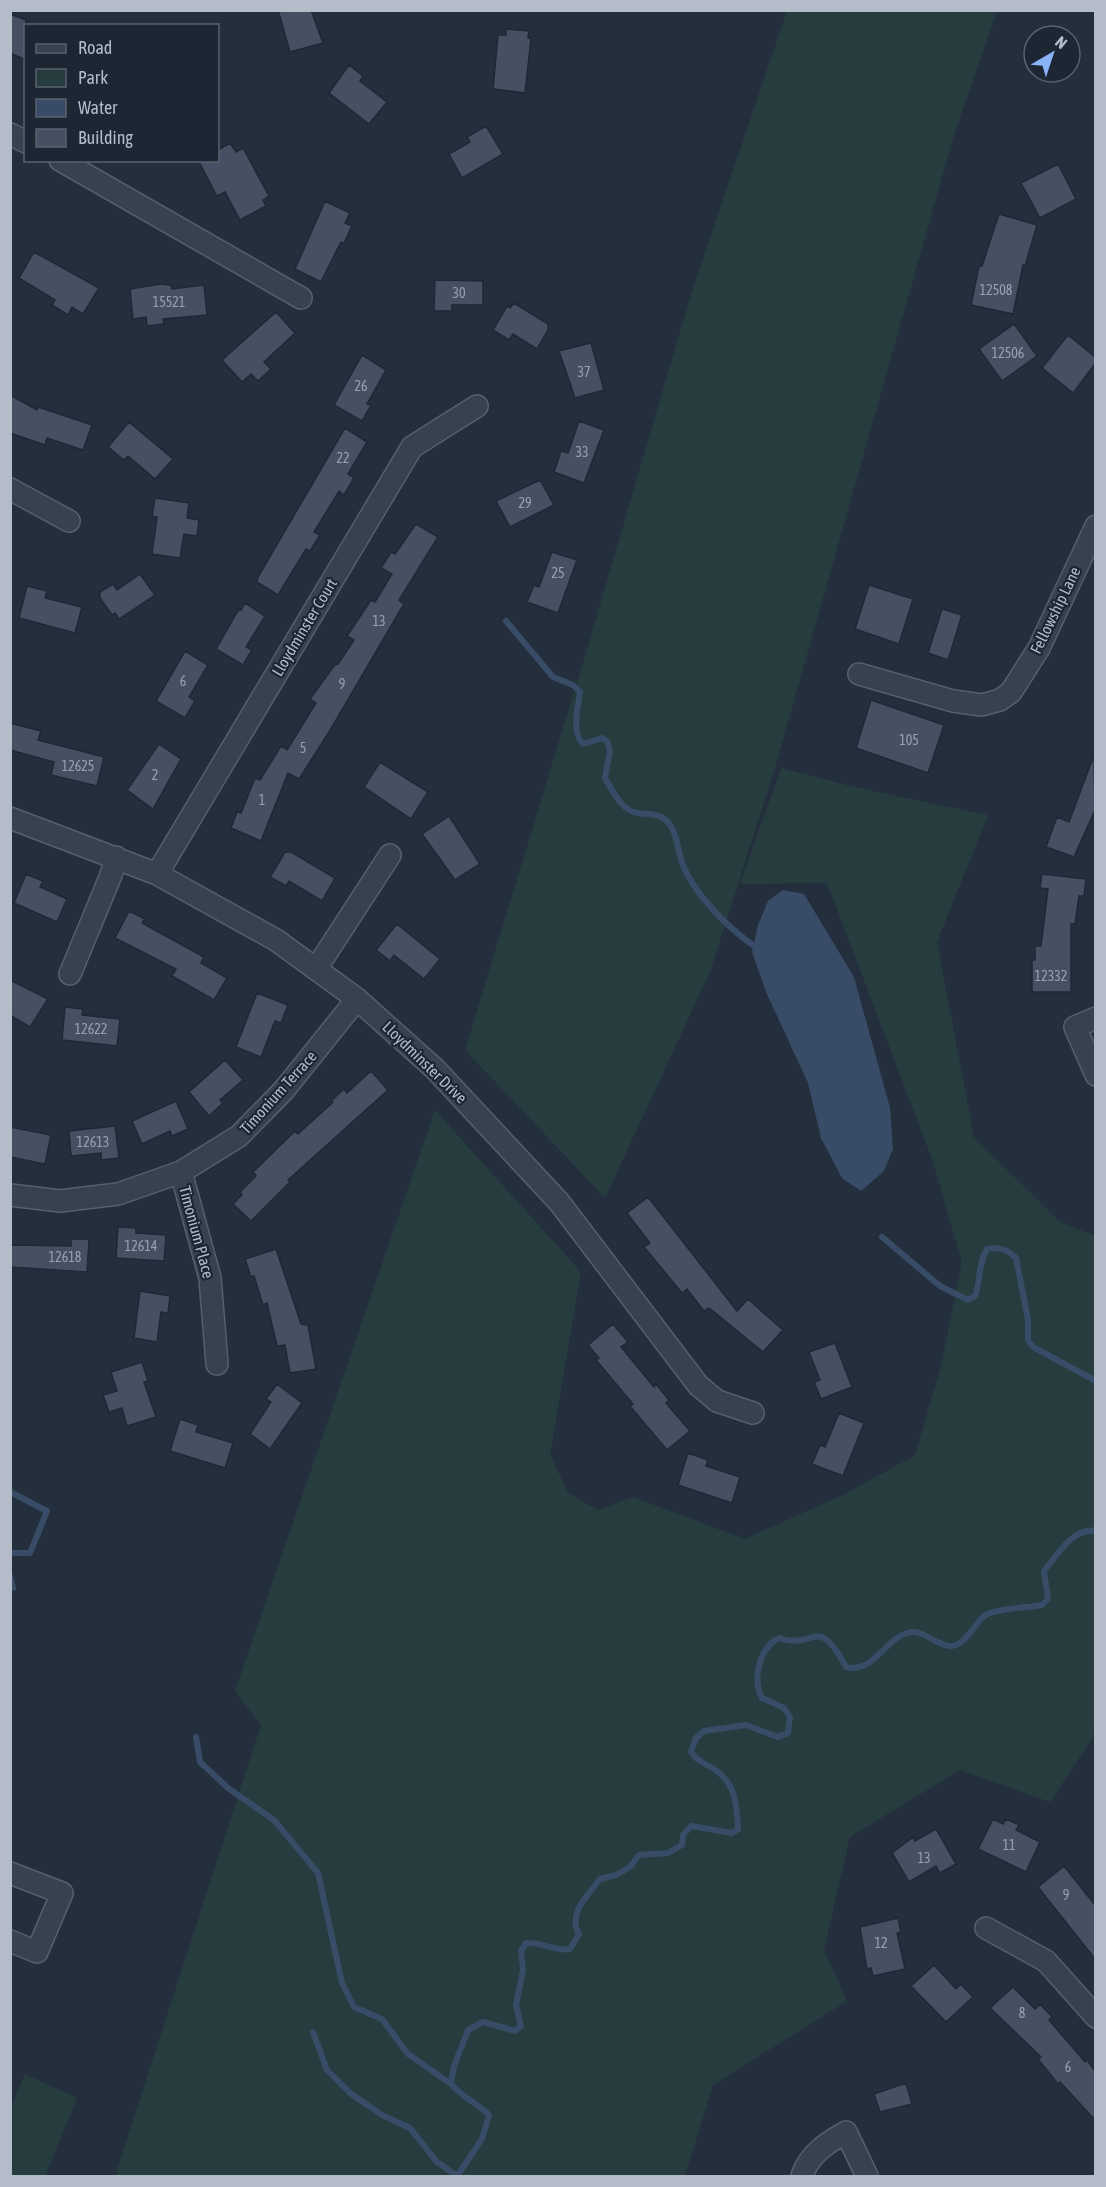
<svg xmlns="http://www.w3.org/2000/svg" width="1106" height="2187" font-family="'Asap Condensed',sans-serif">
  <rect width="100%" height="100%" fill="#242f3e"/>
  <!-- green -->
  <path fill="#263c3f" d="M 787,11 L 997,11 L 954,135 L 775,768 L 710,972 L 605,1198 L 465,1050 L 582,666 L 692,291 Z
    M 781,768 L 854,787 L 988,815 L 937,942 L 974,1137 L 1060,1222 L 1095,1236 L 1095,1734 L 1050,1802 L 960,1770 L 850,1837 L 824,1950 L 847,2001 L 713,2085 L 685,2176 L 115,2176 L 261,1725 L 235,1691 L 435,1110 L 581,1272 L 550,1454 L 568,1493 L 598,1510 L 633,1497 L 745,1539 L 847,1493 L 915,1455 L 941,1366 L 962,1262 L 932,1159 L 827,883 L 740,884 Z
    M 25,2074 L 77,2098 L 45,2176 L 11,2176 L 11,2107 Z"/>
  <!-- water -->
  <path fill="#394c67" d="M 783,890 L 804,894 L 854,977 L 890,1108 L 893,1149 L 884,1171 L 861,1191 L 842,1178 L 821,1138 L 808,1083 L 766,992 L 752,952 L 758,925 L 768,901 Z"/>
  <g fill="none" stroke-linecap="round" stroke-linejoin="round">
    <!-- stream -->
    <path stroke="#394c67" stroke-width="6" d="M 506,621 L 553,677 L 573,685 L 580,692 C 578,708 571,732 583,744 L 602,738 L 607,741 L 610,751 L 605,778 C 611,788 619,805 631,811 C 644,817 658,810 669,823 C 678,836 677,849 682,862 C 692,892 728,928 753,945
      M 882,1237 L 940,1286 L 968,1300 L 975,1296 C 981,1279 978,1264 987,1249 C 999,1246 1008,1250 1016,1258 L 1028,1320 L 1028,1340 L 1033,1347 L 1096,1381
      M 10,1492 L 47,1511 L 30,1553 L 10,1553
      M 10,1576 L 13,1588
      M 196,1737 L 200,1762 L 228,1788 L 274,1820 L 318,1873 L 342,1983 L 354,2007 L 382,2019 L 408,2054 L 451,2084
      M 313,2032 L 327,2070 L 350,2093 L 382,2115 L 410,2128 L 437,2162 L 457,2176
      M 457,2176 L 482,2139 L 489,2115 C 477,2103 462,2097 451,2084 L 454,2066 L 468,2030 L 483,2022 L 515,2031 L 521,2026 L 516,2005 L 523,1970 L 521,1951 L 526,1943 C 543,1942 555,1952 570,1949 L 579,1934 C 567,1913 588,1896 600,1879 L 616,1875 L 630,1867 L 639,1855 L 668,1853 L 682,1845 L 683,1835 L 691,1826 L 732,1833 L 738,1829 C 737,1806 736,1783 714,1769 C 706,1764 696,1761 691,1752 L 696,1738 L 704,1731 L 746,1725 L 778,1737 L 788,1733 L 790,1717 L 784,1708 L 762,1698 C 752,1679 759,1648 779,1638 C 815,1651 817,1612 846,1667 C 873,1674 884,1640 907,1633 C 923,1628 935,1645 950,1646 C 964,1647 975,1624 984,1616 C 995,1608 1028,1608 1042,1605 L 1048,1599 L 1044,1571 C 1057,1555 1073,1527 1096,1531"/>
  </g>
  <!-- building -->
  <path fill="#455162" stroke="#1f2835" stroke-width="1.5" d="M 278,10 L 311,10 L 323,43 L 290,52 Z
    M 10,14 L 26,20 L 26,60 L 10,53 Z
    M 506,29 L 529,31 L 528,38 L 531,39 L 525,93 L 493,89 L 498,35 L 506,35 Z
    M 349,65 L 363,76 L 360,81 L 387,102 L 369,124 L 329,93 Z
    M 486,126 L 503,154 L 462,178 L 449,154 L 470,142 L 467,137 Z
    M 230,143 L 236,152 L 243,148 L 269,196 L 263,200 L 266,206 L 240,220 L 225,192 L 217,196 L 198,160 L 218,160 L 218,150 Z
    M 1058,164 L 1076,199 L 1040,218 L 1021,183 Z
    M 325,201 L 350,213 L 345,223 L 352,226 L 344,243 L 341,242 L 321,282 L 295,269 Z
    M 999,214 L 1037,225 L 1025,266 L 1023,265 L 1013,314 L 971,305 L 979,266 L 982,266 Z
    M 34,252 L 99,288 L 83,314 L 72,307 L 68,315 L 52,305 L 55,300 L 19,278 Z
    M 435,280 L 483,281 L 483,305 L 452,305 L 452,311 L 434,311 Z
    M 160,284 L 171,285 L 172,289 L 204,285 L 207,315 L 163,319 L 164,324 L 147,326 L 146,317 L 133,319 L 130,289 Z
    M 514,303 L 548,324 L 548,330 L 537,349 L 513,334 L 509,340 L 493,330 L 507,306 L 510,308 Z
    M 276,312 L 295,333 L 264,362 L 271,369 L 258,381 L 251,374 L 242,382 L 222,360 Z
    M 1014,324 L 1037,356 L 1002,381 L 979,349 Z
    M 1068,335 L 1095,357 L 1095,364 L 1073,393 L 1042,368 Z
    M 591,343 L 604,390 L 575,398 L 559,351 Z
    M 362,355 L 386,370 L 367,404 L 371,405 L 362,421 L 334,405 Z
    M 10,395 L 37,410 L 38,407 L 92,425 L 83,450 L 47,438 L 45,445 L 10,433 Z
    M 579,421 L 604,430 L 584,483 L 554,472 L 561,451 L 568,453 Z
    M 129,422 L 173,459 L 155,479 L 128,456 L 124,460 L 108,447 Z
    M 345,428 L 367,442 L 348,474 L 354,478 L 344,495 L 339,491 L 314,532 L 320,535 L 310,551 L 306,549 L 278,595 L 257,582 L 258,577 Z
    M 540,480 L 554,505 L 510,527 L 496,501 Z
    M 155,498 L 189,503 L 187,518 L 199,520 L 197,536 L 184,534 L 180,558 L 152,554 L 157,517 L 152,516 Z
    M 416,524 L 438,537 L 399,600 L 404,604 L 329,732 L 299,779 L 288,773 L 261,841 L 231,828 L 237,812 L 241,813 L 255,778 L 260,780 L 281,746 L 287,750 L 316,703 L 310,699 L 336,663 L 338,664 L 354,640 L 347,636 L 371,600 L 375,602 L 392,574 L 381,568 L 391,552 L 395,554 Z
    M 552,552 L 577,560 L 558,613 L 527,602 L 534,585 L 539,587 Z
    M 140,574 L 155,595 L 119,619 L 115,613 L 112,615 L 100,598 L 100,592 L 113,584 L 117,590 Z
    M 869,585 L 913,599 L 899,644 L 855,629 Z
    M 27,586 L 47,591 L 45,598 L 82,607 L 75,633 L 19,618 Z
    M 245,603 L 265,616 L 246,647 L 252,650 L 243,665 L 216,649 L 239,609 L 241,610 Z
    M 942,609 L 962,615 L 948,660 L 928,653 Z
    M 185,651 L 208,665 L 189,697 L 195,701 L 185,718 L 156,701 Z
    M 871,700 L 944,725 L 928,773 L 856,748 Z
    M 10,723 L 41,731 L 38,740 L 104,757 L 97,786 L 51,775 L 54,762 L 10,750 Z
    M 159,744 L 181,759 L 153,809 L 127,790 Z
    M 1094,755 L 1095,810 L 1074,857 L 1046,847 L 1057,817 L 1069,822 Z
    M 380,762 L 428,792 L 411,819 L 364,787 Z
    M 449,816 L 480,864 L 455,880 L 422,834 Z
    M 285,852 L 291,852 L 335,878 L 322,901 L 289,881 L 286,886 L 270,877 Z
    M 26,874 L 43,881 L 40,887 L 67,899 L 57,922 L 14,903 Z
    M 1042,874 L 1086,879 L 1084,896 L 1079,896 L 1075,924 L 1071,924 L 1071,992 L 1032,992 L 1032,960 L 1035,960 L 1035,946 L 1041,946 L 1048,889 L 1040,888 Z
    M 129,911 L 145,919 L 142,923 L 204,957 L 201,963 L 227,978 L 214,1000 L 172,976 L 176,969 L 115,938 Z
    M 397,924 L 440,959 L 424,979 L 394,955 L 390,961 L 376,950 Z
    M 10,980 L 48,999 L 30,1027 L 10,1015 Z
    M 257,993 L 288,1005 L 281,1023 L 275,1021 L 261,1057 L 236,1047 Z
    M 65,1007 L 83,1009 L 82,1015 L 120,1019 L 117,1046 L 62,1040 Z
    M 225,1060 L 243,1080 L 220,1100 L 223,1103 L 209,1116 L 189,1092 Z
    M 371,1071 L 388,1090 L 288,1180 L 290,1182 L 251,1221 L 233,1204 L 242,1195 L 240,1192 L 256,1176 L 253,1172 L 295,1131 L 298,1134 L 333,1102 L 332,1100 L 344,1089 L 347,1093 Z
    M 176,1101 L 188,1129 L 172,1136 L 170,1131 L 142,1144 L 132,1121 Z
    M 115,1126 L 119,1158 L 101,1160 L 101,1153 L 71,1156 L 69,1131 Z
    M 10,1127 L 51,1135 L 45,1164 L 10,1157 Z
    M 648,1197 L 737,1311 L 748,1299 L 783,1330 L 763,1352 L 709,1308 L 704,1311 L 687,1289 L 682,1293 L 644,1247 L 650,1243 L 627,1213 Z
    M 118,1227 L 136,1228 L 136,1233 L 166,1235 L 164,1261 L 116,1258 Z
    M 71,1239 L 89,1239 L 87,1272 L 10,1267 L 10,1245 L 71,1246 Z
    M 276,1249 L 301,1324 L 308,1325 L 316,1369 L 290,1373 L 285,1345 L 277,1346 L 267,1303 L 263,1305 L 254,1276 L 251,1277 L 245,1259 Z
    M 140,1291 L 170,1296 L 168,1313 L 161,1312 L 157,1342 L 134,1338 Z
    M 613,1324 L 628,1342 L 621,1347 L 654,1387 L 656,1384 L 669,1400 L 666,1403 L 690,1431 L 667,1450 L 630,1406 L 633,1404 L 596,1360 L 599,1358 L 588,1345 Z
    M 835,1343 L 852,1387 L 821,1399 L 814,1382 L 820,1380 L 809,1352 Z
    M 142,1362 L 148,1381 L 144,1382 L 156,1417 L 127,1426 L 122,1408 L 109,1412 L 103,1395 L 117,1391 L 111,1372 Z
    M 277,1384 L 302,1403 L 270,1449 L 250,1434 L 271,1402 L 266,1399 Z
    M 839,1413 L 864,1423 L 843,1476 L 812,1464 L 820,1445 L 825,1447 Z
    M 180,1419 L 198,1425 L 196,1432 L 233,1443 L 225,1468 L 170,1451 Z
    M 688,1453 L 708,1460 L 706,1466 L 740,1477 L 732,1503 L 678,1485 Z
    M 993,1819 L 1003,1824 L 1006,1819 L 1019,1825 L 1016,1830 L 1040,1842 L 1026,1872 L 978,1849 Z
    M 936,1829 L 956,1864 L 940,1873 L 936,1866 L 909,1882 L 892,1853 L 913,1837 L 915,1841 Z
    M 1064,1866 L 1095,1905 L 1095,1959 L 1038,1887 Z
    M 898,1918 L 901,1932 L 897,1933 L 905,1969 L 873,1976 L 871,1968 L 867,1969 L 860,1927 Z
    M 934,1965 L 956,1989 L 961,1984 L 973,1997 L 946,2022 L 911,1986 Z
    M 1013,1987 L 1035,2009 L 1040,2004 L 1052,2017 L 1049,2020 L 1085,2062 L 1087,2060 L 1095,2071 L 1095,2120 L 1060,2082 L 1058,2084 L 1038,2059 L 1041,2057 L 990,2008 Z
    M 906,2083 L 912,2104 L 880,2112 L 874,2094 Z"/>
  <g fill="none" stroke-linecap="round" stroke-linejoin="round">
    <!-- minor casing -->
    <g stroke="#565f6c" stroke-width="24">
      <path id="minor" d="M 10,134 L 26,142
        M 60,160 L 301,298
        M 10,489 L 69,521
        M 859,674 L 953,701 L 982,705 L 1000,700 L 1011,692 L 1039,648 L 1096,526
        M 10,818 L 157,874 L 276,940 L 357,999 L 435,1069 L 559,1202 L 698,1385 L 717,1401 L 753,1413
        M 157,874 L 412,447 L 477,406
        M 316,969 L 390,855
        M 70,974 L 111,875 L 116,857
        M 1096,1018 L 1075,1027 L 1096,1075
        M 181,1172 L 210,1278 L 217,1364
        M 10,1195 L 60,1201 L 118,1194 L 181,1172 L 239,1136 L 284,1090 L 357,999
        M 10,1873 L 62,1893 L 37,1952 L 10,1941
        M 986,1928 L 1046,1961 L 1096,2017
        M 802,2176 C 809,2154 827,2143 846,2132 L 867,2176"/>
    </g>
    <!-- minor -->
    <use href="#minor" stroke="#38414e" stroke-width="21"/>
  </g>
  <g text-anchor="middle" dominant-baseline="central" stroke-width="4.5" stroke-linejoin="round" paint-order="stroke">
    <!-- number labels -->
    <g font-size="14" fill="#98a1af">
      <text x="996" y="290">12508</text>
      <text x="459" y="293">30</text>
      <text x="169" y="302">15521</text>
      <text x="1008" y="353">12506</text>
      <text x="584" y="372">37</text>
      <text x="361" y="386">26</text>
      <text x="582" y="452">33</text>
      <text x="343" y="458">22</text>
      <text x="525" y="503">29</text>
      <text x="558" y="573">25</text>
      <text x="379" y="621">13</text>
      <text x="183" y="681">6</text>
      <text x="342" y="684">9</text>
      <text x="909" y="740">105</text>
      <text x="303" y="748">5</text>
      <text x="78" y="766">12625</text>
      <text x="155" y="775">2</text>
      <text x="262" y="800">1</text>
      <text x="1051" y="976">12332</text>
      <text x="91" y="1029">12622</text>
      <text x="93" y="1142">12613</text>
      <text x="141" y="1246">12614</text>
      <text x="65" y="1257">12618</text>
      <text x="1009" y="1845">11</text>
      <text x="924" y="1858">13</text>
      <text x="1066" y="1895">9</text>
      <text x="881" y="1943">12</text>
      <text x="1022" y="2013">8</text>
      <text x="1068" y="2067">6</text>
    </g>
    <!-- street labels -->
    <g font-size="16" fill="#b4bcc9" stroke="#1d2633">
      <text transform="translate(1055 610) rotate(-64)">Fellowship Lane</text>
      <text transform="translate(304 627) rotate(-59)">Lloydminster Court</text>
      <text transform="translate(425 1062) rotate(44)">Lloydminster Drive</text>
      <text transform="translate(278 1092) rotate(-48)">Timonium Terrace</text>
      <text transform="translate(197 1232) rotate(75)">Timonium Place</text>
    </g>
  </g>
  <!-- border -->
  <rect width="1106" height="2187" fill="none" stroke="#b4bcc9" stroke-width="24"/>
  <!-- legend -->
  <rect x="24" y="24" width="195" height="138" fill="#1d2633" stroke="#59626f" stroke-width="1.5"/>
  <rect x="36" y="44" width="30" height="9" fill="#38414e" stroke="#59626f" stroke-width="1.5"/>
  <text x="78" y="54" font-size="18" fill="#b4bcc9">Road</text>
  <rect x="36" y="69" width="30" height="18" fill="#263c3f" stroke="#59626f" stroke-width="1.5"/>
  <text x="78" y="84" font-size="18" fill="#b4bcc9">Park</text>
  <rect x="36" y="99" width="30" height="18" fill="#394c67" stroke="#59626f" stroke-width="1.5"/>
  <text x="78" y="114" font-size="18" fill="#b4bcc9">Water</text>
  <rect x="36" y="129" width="30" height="18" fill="#455162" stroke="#59626f" stroke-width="1.5"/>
  <text x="78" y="144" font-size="18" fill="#b4bcc9">Building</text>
  <!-- north arrow -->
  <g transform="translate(1052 54) rotate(39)"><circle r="28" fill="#1d2633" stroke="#59626f" stroke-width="1.5"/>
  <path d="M0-4.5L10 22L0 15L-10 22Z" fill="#8ab4f8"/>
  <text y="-9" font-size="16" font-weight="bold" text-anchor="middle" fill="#b4bcc9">N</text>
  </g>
</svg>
